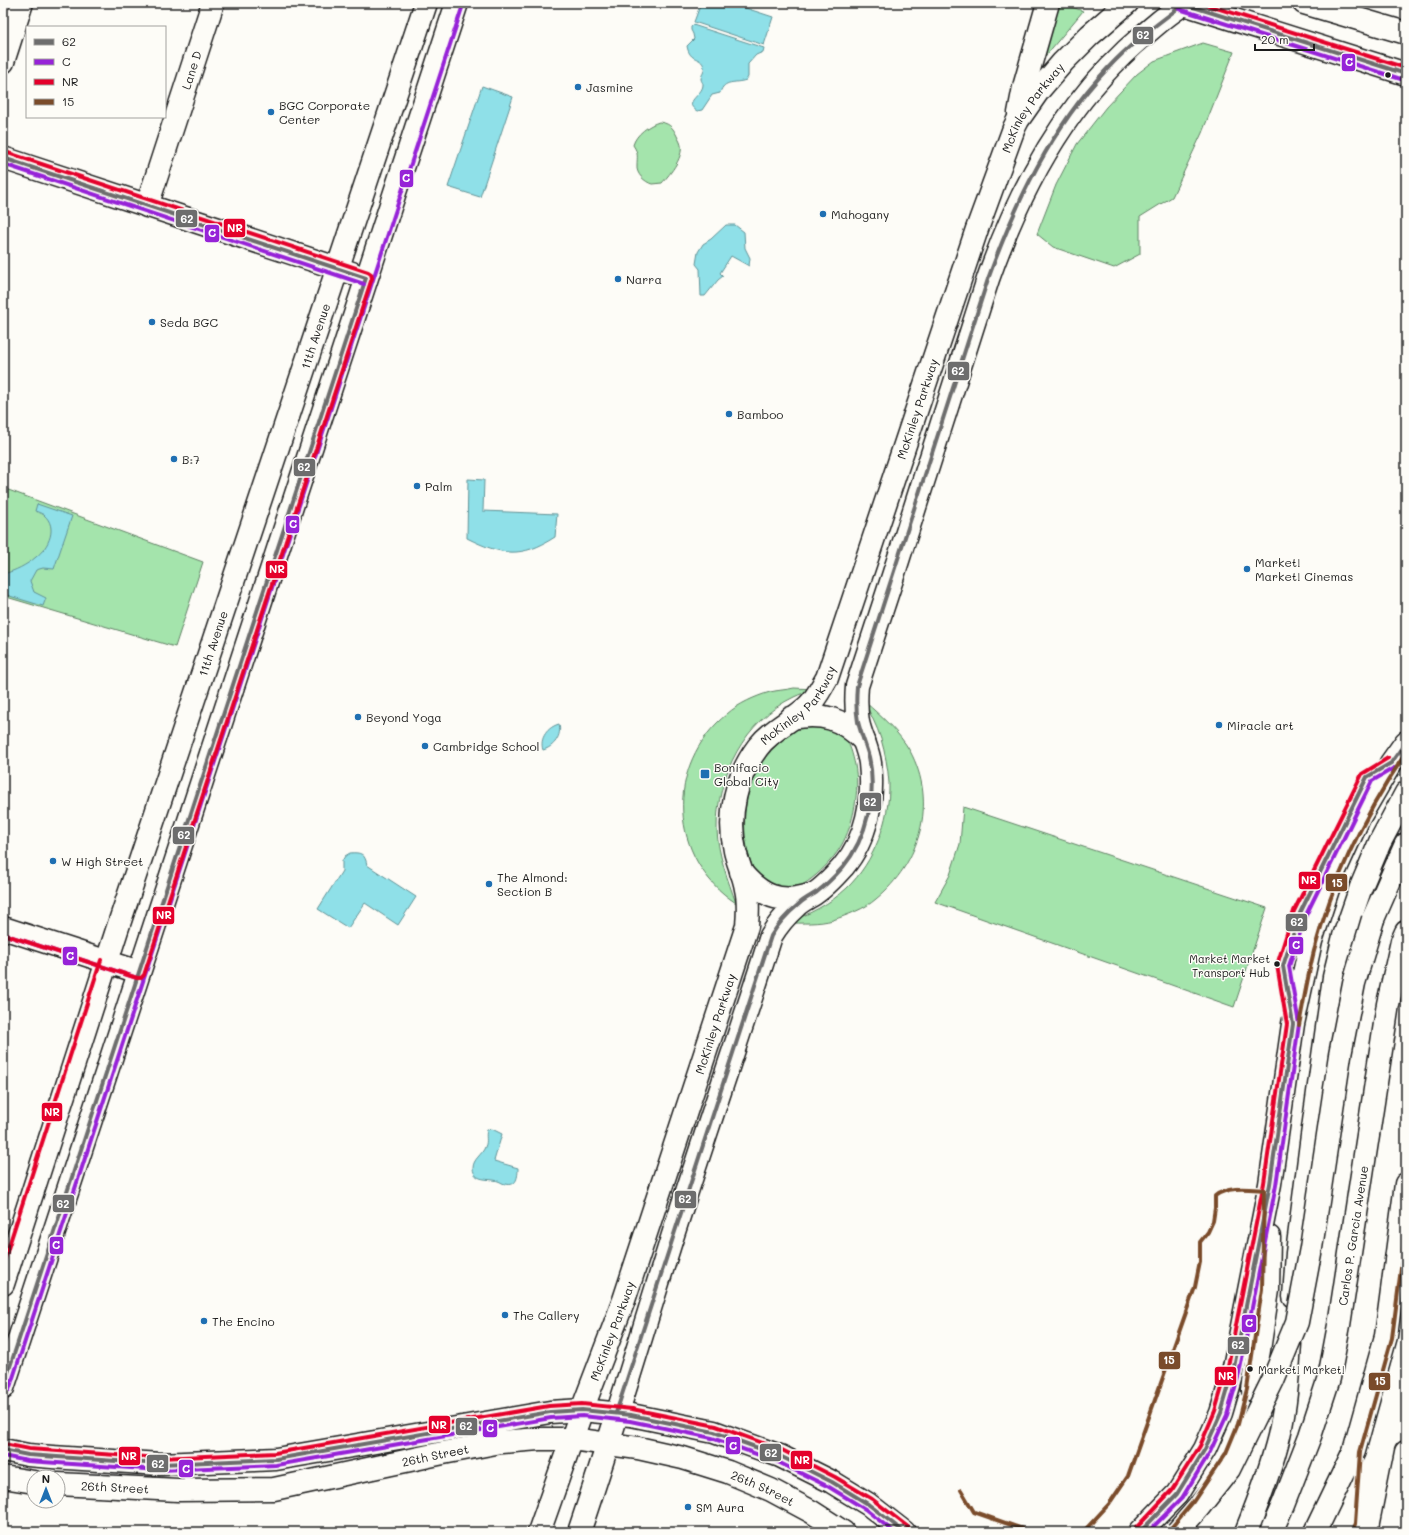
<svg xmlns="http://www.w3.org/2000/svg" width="1409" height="1535" font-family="Mali,sans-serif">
  <rect width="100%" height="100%" fill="#fdfcf7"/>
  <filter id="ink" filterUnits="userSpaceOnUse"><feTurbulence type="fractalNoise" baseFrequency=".025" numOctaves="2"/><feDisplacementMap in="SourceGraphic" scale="8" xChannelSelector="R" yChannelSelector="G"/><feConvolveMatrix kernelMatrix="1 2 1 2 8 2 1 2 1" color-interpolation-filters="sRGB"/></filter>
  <g filter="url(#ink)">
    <!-- green -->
    <path fill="#a4e4ac" stroke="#608064" d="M 1053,3 L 1061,3 L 1083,11 L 1037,66 Z
      M 1203,43 L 1234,52 L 1202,133 L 1172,197 L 1140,217 L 1140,254 L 1114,268 L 1053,247 L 1037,234 L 1056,185 L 1077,144 L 1106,107 L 1137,74 L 1154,61 Z
      M 659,122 C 668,123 672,126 676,134 C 677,137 679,139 680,142 C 686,155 670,174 662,183 C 659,183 655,184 652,184 C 645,182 636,174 637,166 C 637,156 639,154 633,145 C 636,134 649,125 659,122 Z
      M 3,488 L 203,562 L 175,647 L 3,596 Z
      M 794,688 L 814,689 C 807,692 800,694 794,697 C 745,720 716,776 717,830 C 718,855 728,880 736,903 C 669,859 664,765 727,714 C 738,704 756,696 770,692 C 778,690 786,690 794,688 Z
      M 865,702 C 882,717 899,732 910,751 C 938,803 920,863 876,899 C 865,909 847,915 833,920 C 819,924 802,923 787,923 C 809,914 830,904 847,888 C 874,862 890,820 889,783 C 888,768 885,753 881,739 C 877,726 870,714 865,702 Z
      M 825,722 C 831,727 839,731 844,737 C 850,743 853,756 855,765 C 860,790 854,824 841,846 C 832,862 803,892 783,891 C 781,890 777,888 775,887 C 770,885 764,883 761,880 C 753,872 749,859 747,847 C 741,818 746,786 763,761 C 773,747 788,732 804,725 C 810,723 818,723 825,722 Z
      M 963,807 L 1267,908 L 1234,1007 L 935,902 L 950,875 L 960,844 Z"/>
    <!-- water -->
    <path fill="#8fe0e8" stroke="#619296" d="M 701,3 L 730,3 L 773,17 L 764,45 L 694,22 Z
      M 693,25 L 764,48 L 763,52 L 756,55 L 748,64 L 748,77 L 746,80 C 735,84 724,79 720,93 L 712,95 L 702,110 L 697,111 C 682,102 702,96 703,85 C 703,82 702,83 701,79 C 701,75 705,72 704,67 C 701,55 690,63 687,46 L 694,39 L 693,34 L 691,30 L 691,27 Z
      M 482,86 L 513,97 L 480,197 L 448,187 Z
      M 726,225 L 735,225 L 744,232 L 745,248 L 750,258 L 749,266 L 731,256 L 720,273 L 723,276 L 718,280 L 705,296 L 701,296 L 700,269 L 696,264 L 698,252 L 703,244 L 711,239 Z
      M 468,479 L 484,480 L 483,511 L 557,514 L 555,537 C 521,559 501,555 467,538 Z
      M 37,504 L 72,516 L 54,569 L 43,568 L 36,570 L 30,581 L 34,592 L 46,598 L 43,606 L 3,594 L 3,574 C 15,571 27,565 36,557 C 49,547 58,527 44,515 C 41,513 38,512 35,511 Z
      M 559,724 C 562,736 554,747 543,750 C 539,738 548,727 559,724 Z
      M 350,853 C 361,852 365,854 367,865 L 416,897 L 398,925 L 365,903 L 348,928 L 318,909 L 342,871 L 342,861 L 345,856 Z
      M 492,1129 L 502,1134 L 494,1161 L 518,1168 C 518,1176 517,1187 506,1184 C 503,1184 501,1182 498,1181 C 488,1178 474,1182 473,1168 C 473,1159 482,1155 485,1147 C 488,1141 485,1136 487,1130 Z"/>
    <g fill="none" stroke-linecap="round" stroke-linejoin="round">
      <!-- minor casing -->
      <g stroke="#1c1c1c" stroke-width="25">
        <g id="minor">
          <path d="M 3,62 L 22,3"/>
          <path d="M 3,158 L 352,273"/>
          <path id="s1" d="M 147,206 L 213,3"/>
          <path d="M 3,928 L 139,972"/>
          <path id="s2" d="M 3,1284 L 117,930 L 426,3"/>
          <path d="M 3,1388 L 457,3"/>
        </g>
      </g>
      <!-- secondary casing -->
      <g stroke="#1c1c1c" stroke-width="25">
        <g id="secondary">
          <path d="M 1181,3 L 1406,74"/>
          <path d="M 1304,3 L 1406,33"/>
          <path d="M 1019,113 L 1024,87 L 1048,3"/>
          <path d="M 791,718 C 822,712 842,718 864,741"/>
          <path d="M 741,872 C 761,896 779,904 810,895"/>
          <path d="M 1253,1390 L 1268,1290 L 1269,1237"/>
          <path d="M 3,1450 L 28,1455 L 52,1457 L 160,1464 L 276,1459 L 550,1412 L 582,1410 L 631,1415 L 714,1432 L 780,1456 L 832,1482 L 868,1504 L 904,1532"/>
          <path d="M 3,1477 L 34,1482"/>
          <path id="s3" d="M 58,1484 L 178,1490 L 274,1489 L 443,1453 L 501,1442 L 539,1439 L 572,1439 L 638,1448 L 683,1458 L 728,1472 L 771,1490 L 812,1512 L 843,1532"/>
          <path id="s4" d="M 539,1532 L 582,1410 L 624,1300 L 747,926 C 748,914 749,901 746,889 C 744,876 738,864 735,851 C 727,815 736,776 758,747 C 772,729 792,721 808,706 C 816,699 821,688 827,678 L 977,229 L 1014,128 L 1018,120 L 1039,90 L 1063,62 L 1090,35 L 1127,3"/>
          <path d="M 579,1532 C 612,1435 641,1336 672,1238 C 704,1137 739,1037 771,936 C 778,924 786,915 796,906 C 801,901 808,898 814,894 C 825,887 834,877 843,867 C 867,839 874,799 870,763 C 868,749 861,736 858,722 C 856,710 856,698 857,686 L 893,576 L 988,279 C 1020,187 1068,98 1145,34 C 1158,23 1171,11 1186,3"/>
          <path d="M 1140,1532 L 1177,1494 L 1205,1449 L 1221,1413 L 1233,1372 L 1270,1184 L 1293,1024 L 1311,941 L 1332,877 L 1359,818 L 1391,763 L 1406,742"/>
          <path d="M 1390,1532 L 1406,1452"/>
        </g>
      </g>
      <!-- primary casing -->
      <g stroke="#1c1c1c" stroke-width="25">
        <g id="primary">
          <path d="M 1373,919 L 1406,844"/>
          <path d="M 1294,1297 L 1297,1253 L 1311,1143 L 1334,977 L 1344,936 L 1361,887 L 1380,842 L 1406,793"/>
          <path d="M 1246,1532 C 1259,1500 1271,1469 1279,1436 C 1286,1406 1288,1374 1290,1344"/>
          <path id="s5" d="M 1271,1532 L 1283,1505 L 1310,1436 L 1329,1378 L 1339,1325 L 1388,1004 L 1402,941 L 1406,932"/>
          <path d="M 1315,1532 L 1354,1451 L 1386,1336 L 1406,1184"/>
        </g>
      </g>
      <!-- minor -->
      <use href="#minor" stroke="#fdfcf7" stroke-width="22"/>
      <!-- secondary -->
      <use href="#secondary" stroke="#fdfcf7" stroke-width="22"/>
      <!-- primary -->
      <use href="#primary" stroke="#fdfcf7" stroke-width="22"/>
      <!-- primary-bridge casing -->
      <g stroke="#1c1c1c" stroke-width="25" stroke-linecap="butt">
        <path id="primary-bridge" d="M 1177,1532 L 1199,1507 L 1229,1469 L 1273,1380 L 1297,1322 L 1311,1248 L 1340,1055 L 1354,983 L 1373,919"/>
      </g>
      <!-- primary-bridge -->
      <use href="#primary-bridge" stroke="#fdfcf7" stroke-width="22"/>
      <!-- bus-1 casing -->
      <g stroke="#fdfcf7" stroke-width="7">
        <path id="bus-1" d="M 3,158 L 366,278 L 3,1388
          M 616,1413 L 771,936 C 778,924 788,913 799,904 C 804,899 811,896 817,892 C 826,885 835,876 843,867 C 867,838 877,794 869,757 C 866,746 861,734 858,722 C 856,711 856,698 857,686 L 988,279 C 1016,202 1051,128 1107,69 C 1130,44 1157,24 1184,4 L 1406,74
          M 3,1450 L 28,1455 L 160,1464 L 276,1459 L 550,1412 L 582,1410 L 631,1415 L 714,1432 L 780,1456 L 832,1482 L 868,1504 L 904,1532
          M 1140,1532 L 1177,1494 L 1205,1449 L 1221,1413 L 1233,1372 L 1270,1184 L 1293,1024 L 1283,966 L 1300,913 L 1367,777 L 1391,763 L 1406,742"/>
      </g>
      <!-- bus-2 casing -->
      <g stroke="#fdfcf7" stroke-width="7">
        <path id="bus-2" d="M 1179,9 L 1404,80
          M 3,164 L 364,284
          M 3,934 L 137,978
          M 9,1390 L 463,5
          M 3,1456 L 28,1461 L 160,1470 L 276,1465 L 551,1418 L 582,1416 L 630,1421 L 712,1438 L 778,1462 L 829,1487 L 865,1509 L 894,1532
          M 1148,1532 L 1182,1498 L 1210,1452 L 1227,1415 L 1239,1374 L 1276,1185 L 1299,1024 L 1289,966 L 1306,915 L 1372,781 L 1394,768"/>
      </g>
      <!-- bus-3 casing -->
      <g stroke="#fdfcf7" stroke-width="7">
        <path id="bus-3" d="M 1201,3 L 1406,68
          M 3,934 L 137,978 L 141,978 L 144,975 L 372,278 L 371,274 L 368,272 L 5,152
          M 3,1264 L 101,960
          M 4,1444 L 29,1449 L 160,1458 L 275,1453 L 549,1406 L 582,1404 L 632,1409 L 716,1426 L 782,1450 L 835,1477 L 872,1499 L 908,1527
          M 1136,1528 L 1172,1490 L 1200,1446 L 1215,1411 L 1227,1371 L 1264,1183 L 1287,1024 L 1277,965 L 1294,911 L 1362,774 L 1388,758"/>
      </g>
      <!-- bus-4 casing -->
      <g stroke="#fdfcf7" stroke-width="7">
        <path id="bus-4" d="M 1299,1025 C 1304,1000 1308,975 1314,951 C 1333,880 1365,813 1406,753
          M 961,1490 L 974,1512 L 1031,1532
          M 1083,1532 L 1109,1504 L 1128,1476 L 1195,1287 L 1200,1262 L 1200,1242 L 1208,1232 L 1213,1221 L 1215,1208 L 1215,1196 C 1228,1186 1248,1189 1264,1190 L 1262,1289 L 1247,1389 L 1238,1424 L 1226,1453 L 1193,1502 L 1171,1528
          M 1352,1532 L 1355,1524 L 1360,1452 L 1392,1338 L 1406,1230"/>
      </g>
      <!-- bus-1 -->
      <use href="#bus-1" stroke="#6d6d6d" stroke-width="4"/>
      <!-- bus-2 -->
      <use href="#bus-2" stroke="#9623d7" stroke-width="4"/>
      <!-- bus-3 -->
      <use href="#bus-3" stroke="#e4002b" stroke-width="4"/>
      <!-- bus-4 -->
      <use href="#bus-4" stroke="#7a4b2a" stroke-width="4"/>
    </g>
  </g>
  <!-- markers -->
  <g fill="#1c1c1c" stroke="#fdfcf7" stroke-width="1.5">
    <circle cx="1388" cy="75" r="3.5"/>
    <circle cx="1277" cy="964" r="3.5"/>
    <circle cx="1250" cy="1369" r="3.5"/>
  </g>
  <g fill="#1f6fb2" stroke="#fdfcf7" stroke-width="1.5">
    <circle cx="578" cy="87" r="4"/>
    <circle cx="271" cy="112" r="4"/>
    <circle cx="823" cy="214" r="4"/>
    <circle cx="618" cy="279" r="4"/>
    <circle cx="152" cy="322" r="4"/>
    <circle cx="729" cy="414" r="4"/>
    <circle cx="174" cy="459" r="4"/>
    <circle cx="417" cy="486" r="4"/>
    <circle cx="1247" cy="569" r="4"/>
    <circle cx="358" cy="717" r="4"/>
    <circle cx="1219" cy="725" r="4"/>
    <circle cx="425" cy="746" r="4"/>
    <rect x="700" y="769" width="10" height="10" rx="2"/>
    <circle cx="53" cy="861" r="4"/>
    <circle cx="489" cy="884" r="4"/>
    <circle cx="505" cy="1315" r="4"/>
    <circle cx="204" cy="1321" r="4"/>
    <circle cx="688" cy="1507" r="4"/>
  </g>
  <g text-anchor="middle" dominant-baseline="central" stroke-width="3" stroke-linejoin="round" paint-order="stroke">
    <!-- bus labels -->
    <g font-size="11" fill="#1c1c1c" stroke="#fdfcf7" text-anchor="end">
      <text x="1270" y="958">Market Market<tspan x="1270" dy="14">Transport Hub</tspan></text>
      <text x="1258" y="1369" text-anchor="start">Market! Market!</text>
    </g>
    <!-- street labels -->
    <g font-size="12" fill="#1c1c1c" stroke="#fdfcf7">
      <text stroke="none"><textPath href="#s1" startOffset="143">Lane D</textPath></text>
      <text stroke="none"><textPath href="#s4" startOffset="1534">McKinley Parkway</textPath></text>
      <text stroke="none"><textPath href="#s2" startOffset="998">11th Avenue</textPath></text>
      <text stroke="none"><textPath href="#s4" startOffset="1210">McKinley Parkway</textPath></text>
      <text stroke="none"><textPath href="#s2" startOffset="674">11th Avenue</textPath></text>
      <text stroke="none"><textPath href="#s4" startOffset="886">McKinley Parkway</textPath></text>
      <text stroke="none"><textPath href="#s4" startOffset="538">McKinley Parkway</textPath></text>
      <text stroke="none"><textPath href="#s5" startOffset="309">Carlos P. Garcia Avenue</textPath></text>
      <text stroke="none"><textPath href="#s4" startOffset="214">McKinley Parkway</textPath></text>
      <text stroke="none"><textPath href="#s3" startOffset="381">26th Street</textPath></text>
      <text stroke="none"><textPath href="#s3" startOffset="57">26th Street</textPath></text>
      <text stroke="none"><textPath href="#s3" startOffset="717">26th Street</textPath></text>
    </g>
    <!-- poi labels -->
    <g font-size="12" fill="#1c1c1c" stroke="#fdfcf7" text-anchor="start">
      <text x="586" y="87">Jasmine</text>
      <text x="279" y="105">BGC Corporate<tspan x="279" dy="14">Center</tspan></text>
      <text x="831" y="214">Mahogany</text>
      <text x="626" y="279">Narra</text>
      <text x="160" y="322">Seda BGC</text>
      <text x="737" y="414">Bamboo</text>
      <text x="182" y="459">B:7</text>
      <text x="425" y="486">Palm</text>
      <text x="1255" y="562">Market!<tspan x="1255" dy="14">Market! Cinemas</tspan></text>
      <text x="366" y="717">Beyond Yoga</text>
      <text x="1227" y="725">Miracle art</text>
      <text x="433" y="746">Cambridge School</text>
      <text x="714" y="767">Bonifacio<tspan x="714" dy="14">Global City</tspan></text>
      <text x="61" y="861">W High Street</text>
      <text x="497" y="877">The Almond:<tspan x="497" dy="14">Section B</tspan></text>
      <text x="513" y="1315">The Callery</text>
      <text x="212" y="1321">The Encino</text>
      <text x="696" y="1507">SM Aura</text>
    </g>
  </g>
  <g stroke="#fdfcf7" stroke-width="1.5">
    <rect x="1132" y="26" width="22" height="19" rx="4" fill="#6d6d6d"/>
    <rect x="1341" y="53" width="15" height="19" rx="4" fill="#9623d7"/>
    <rect x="399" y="169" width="15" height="19" rx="4" fill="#9623d7"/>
    <rect x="175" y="209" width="23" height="19" rx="4" fill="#6d6d6d"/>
    <rect x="223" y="218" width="23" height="20" rx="4" fill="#e4002b"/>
    <rect x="204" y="224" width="16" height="19" rx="4" fill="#9623d7"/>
    <rect x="947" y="361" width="23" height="20" rx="4" fill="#6d6d6d"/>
    <rect x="293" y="458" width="23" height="19" rx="4" fill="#6d6d6d"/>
    <rect x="285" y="515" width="15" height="19" rx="4" fill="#9623d7"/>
    <rect x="265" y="560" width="23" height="19" rx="4" fill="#e4002b"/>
    <rect x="859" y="792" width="23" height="20" rx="4" fill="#6d6d6d"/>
    <rect x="172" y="826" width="23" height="19" rx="4" fill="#6d6d6d"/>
    <rect x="1298" y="871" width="23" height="19" rx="4" fill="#e4002b"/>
    <rect x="1325" y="873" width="23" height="19" rx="4" fill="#7a4b2a"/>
    <rect x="152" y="906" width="23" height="19" rx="4" fill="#e4002b"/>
    <rect x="1285" y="913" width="23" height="19" rx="4" fill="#6d6d6d"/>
    <rect x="1288" y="936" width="16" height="19" rx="4" fill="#9623d7"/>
    <rect x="62" y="946" width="16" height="20" rx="4" fill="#9623d7"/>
    <rect x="41" y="1102" width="22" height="20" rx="4" fill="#e4002b"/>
    <rect x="674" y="1190" width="23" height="19" rx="4" fill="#6d6d6d"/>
    <rect x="52" y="1194" width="23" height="19" rx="4" fill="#6d6d6d"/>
    <rect x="49" y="1236" width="15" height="19" rx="4" fill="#9623d7"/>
    <rect x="1241" y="1314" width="16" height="19" rx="4" fill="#9623d7"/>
    <rect x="1227" y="1336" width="23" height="19" rx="4" fill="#6d6d6d"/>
    <rect x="1158" y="1351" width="23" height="19" rx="4" fill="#7a4b2a"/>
    <rect x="1214" y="1366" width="23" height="20" rx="4" fill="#e4002b"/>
    <rect x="1368" y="1372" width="23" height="19" rx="4" fill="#7a4b2a"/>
    <rect x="428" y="1415" width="23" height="19" rx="4" fill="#e4002b"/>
    <rect x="455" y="1417" width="23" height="19" rx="4" fill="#6d6d6d"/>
    <rect x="482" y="1419" width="16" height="19" rx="4" fill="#9623d7"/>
    <rect x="725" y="1436" width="16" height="19" rx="4" fill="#9623d7"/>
    <rect x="759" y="1443" width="23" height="19" rx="4" fill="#6d6d6d"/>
    <rect x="118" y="1446" width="23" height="20" rx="4" fill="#e4002b"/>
    <rect x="790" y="1450" width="23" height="20" rx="4" fill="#e4002b"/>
    <rect x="146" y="1454" width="23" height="19" rx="4" fill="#6d6d6d"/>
    <rect x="178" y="1459" width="16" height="19" rx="4" fill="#9623d7"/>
  </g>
  <g font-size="11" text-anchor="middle" font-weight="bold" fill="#fff">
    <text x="1143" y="39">62</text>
    <text x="1349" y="66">C</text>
    <text x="406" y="182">C</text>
    <text x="187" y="223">62</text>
    <text x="235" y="232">NR</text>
    <text x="212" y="237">C</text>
    <text x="958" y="375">62</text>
    <text x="304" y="471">62</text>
    <text x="293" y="528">C</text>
    <text x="277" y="573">NR</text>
    <text x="870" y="806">62</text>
    <text x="184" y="839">62</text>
    <text x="1309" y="884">NR</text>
    <text x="1337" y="887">15</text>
    <text x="164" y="919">NR</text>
    <text x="1297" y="926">62</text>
    <text x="1296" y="949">C</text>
    <text x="70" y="960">C</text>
    <text x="52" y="1116">NR</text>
    <text x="685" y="1203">62</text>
    <text x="63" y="1208">62</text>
    <text x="56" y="1249">C</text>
    <text x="1249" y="1327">C</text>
    <text x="1238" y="1349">62</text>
    <text x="1169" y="1364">15</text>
    <text x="1226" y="1380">NR</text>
    <text x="1380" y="1385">15</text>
    <text x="439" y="1429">NR</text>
    <text x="466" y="1430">62</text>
    <text x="490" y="1432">C</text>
    <text x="733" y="1450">C</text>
    <text x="771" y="1457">62</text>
    <text x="129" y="1460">NR</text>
    <text x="802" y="1464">NR</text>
    <text x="158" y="1468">62</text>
    <text x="186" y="1473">C</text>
  </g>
  <!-- margin -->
  <rect width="1409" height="1535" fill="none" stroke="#fdfcf7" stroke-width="16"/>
  <rect x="8" y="8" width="1393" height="1519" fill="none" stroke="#1c1c1c" stroke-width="1.5" filter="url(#ink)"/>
  <!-- legend -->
  <rect x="26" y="26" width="140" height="92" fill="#fdfcf7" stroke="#a3a29f"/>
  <rect x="34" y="39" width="20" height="6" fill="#6d6d6d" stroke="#a3a29f"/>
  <text x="62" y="46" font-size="12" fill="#1c1c1c">62</text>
  <rect x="34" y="59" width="20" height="6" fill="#9623d7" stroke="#a3a29f"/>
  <text x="62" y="66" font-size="12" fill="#1c1c1c">C</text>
  <rect x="34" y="79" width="20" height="6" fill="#e4002b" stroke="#a3a29f"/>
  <text x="62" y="86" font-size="12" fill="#1c1c1c">NR</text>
  <rect x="34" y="99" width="20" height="6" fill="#7a4b2a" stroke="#a3a29f"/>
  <text x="62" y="106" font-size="12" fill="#1c1c1c">15</text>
  <!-- north arrow -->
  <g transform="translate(46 1489)"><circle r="19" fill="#fdfcf7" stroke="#a3a29f"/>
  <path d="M0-3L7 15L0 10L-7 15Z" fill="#1f6fb2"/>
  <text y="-6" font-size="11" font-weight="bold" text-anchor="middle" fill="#1c1c1c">N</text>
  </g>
  <!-- scale -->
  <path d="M1255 44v6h59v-6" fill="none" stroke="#1c1c1c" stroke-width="2"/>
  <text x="1261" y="44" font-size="12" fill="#1c1c1c" stroke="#fdfcf7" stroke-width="3" paint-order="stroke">20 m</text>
</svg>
